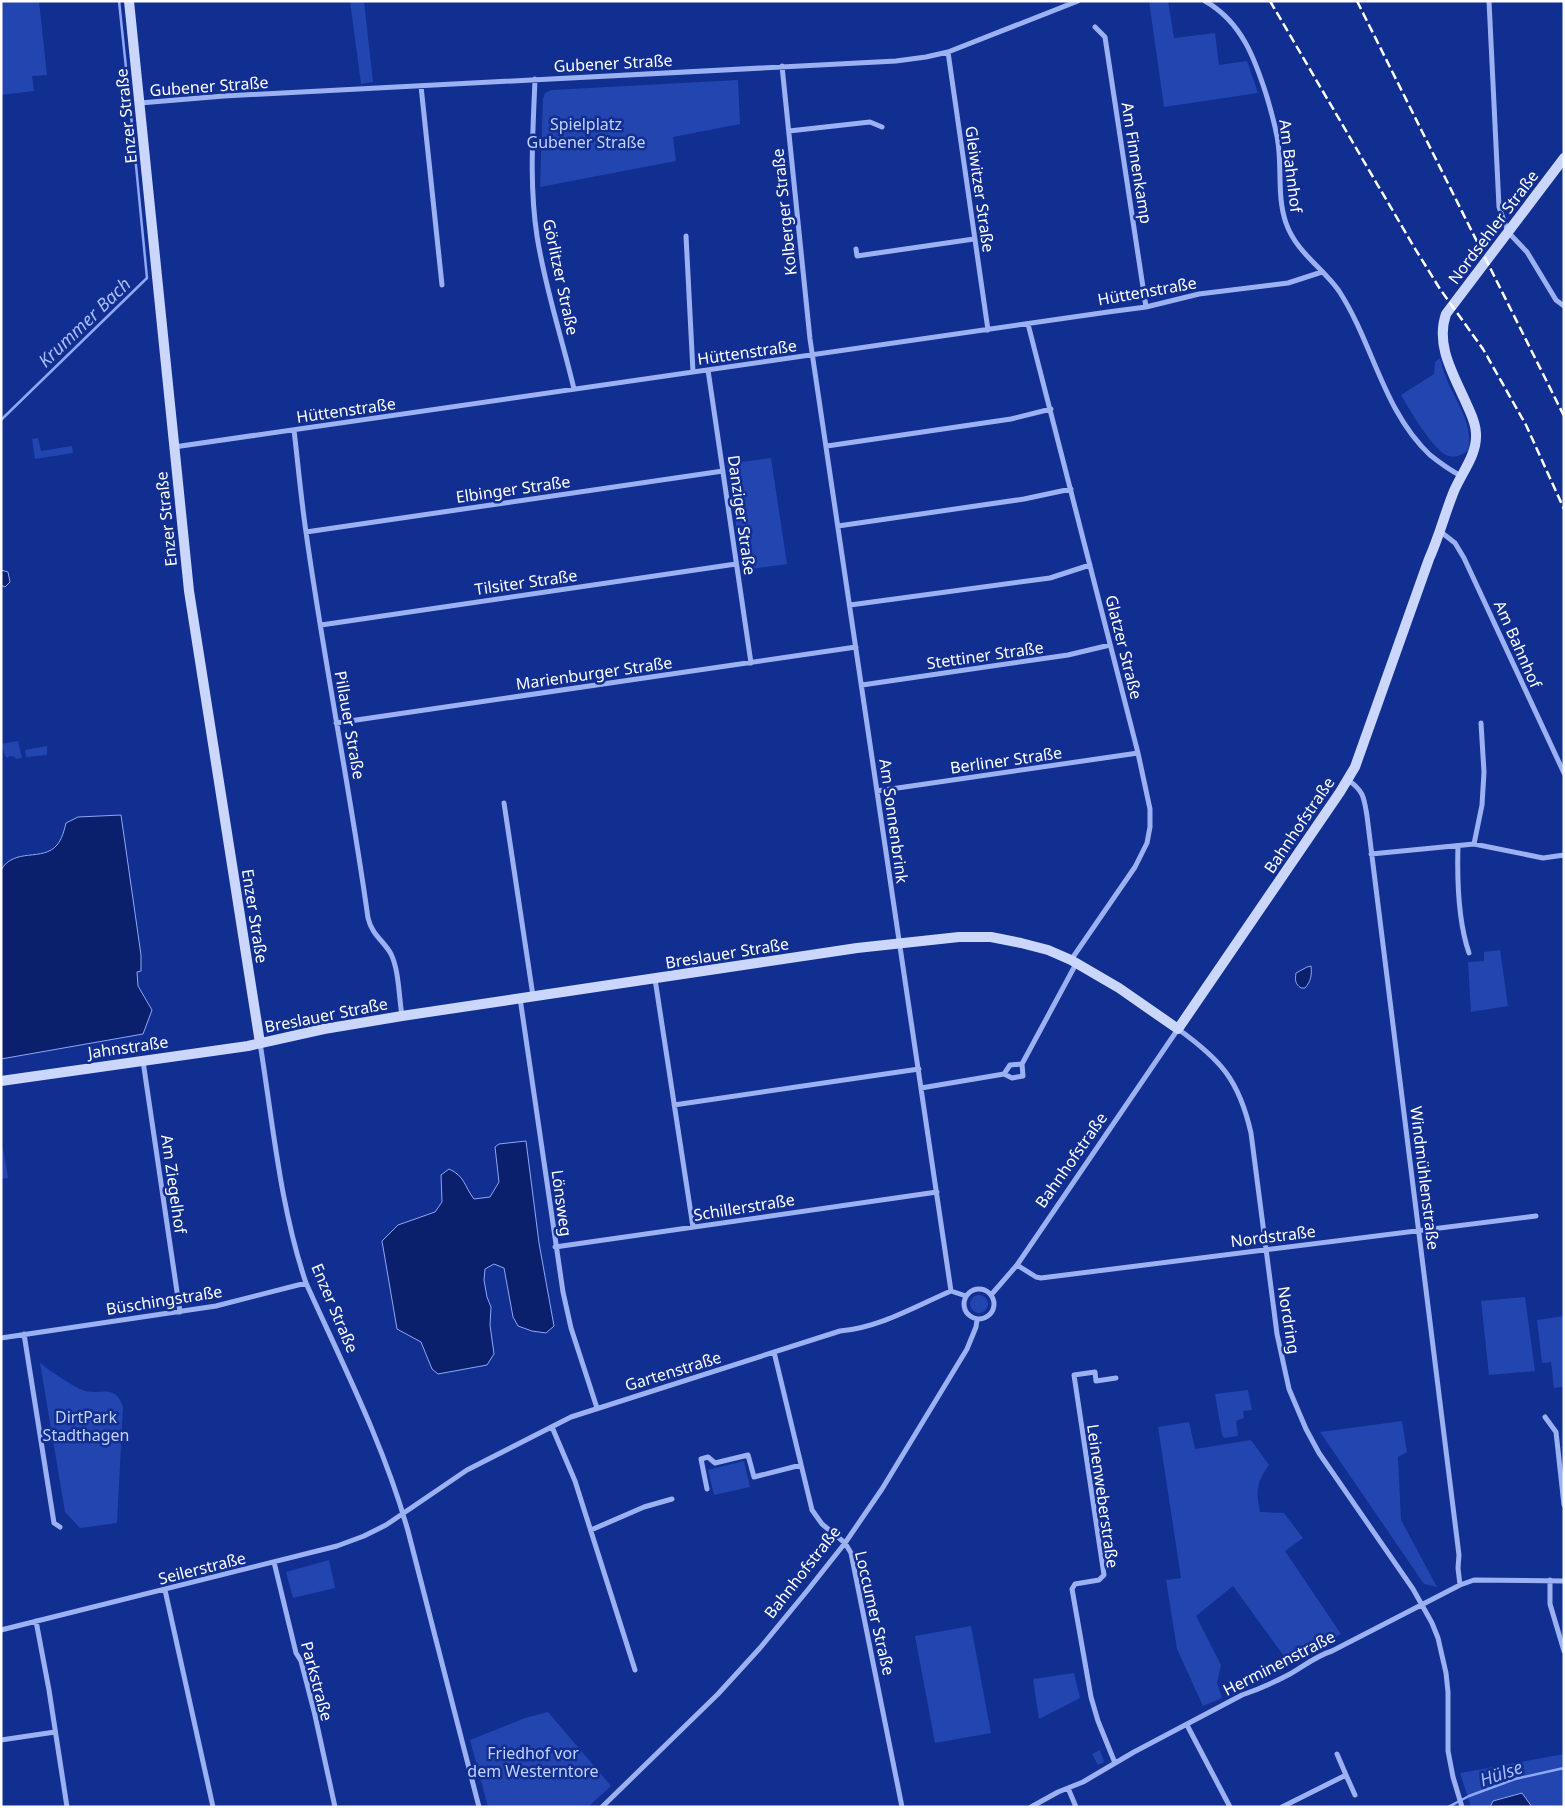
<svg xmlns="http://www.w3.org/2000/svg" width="1565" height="1808" font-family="'Noto Sans',sans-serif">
  <rect width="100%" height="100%" fill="#112e91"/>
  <!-- green -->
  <path fill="#2345b0" d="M 1,1 L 39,1 L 47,75 L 32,76 L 34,91 L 1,95 Z
    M 350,1 L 364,1 L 373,82 L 361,84 Z
    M 1149,1 L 1168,1 L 1174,38 L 1215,33 L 1219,65 L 1247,61 L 1258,93 L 1164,107 Z
    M 738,80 L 740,124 L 673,137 L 676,161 L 540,187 L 543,99 L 545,93 L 551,90 Z
    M 1440,358 C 1442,364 1443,371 1446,377 C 1455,402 1474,422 1468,451 C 1461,455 1454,459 1446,455 C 1432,448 1409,409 1401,395 L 1434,374 L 1435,362 Z
    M 38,438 L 41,451 L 72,446 L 73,453 L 35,459 L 32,439 Z
    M 771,458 L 787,564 L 743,570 L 727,464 Z
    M 18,741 L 22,758 L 16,759 L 15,757 L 9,756 L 8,758 L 5,756 L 1,744 Z
    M 47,746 L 47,755 L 26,757 L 25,750 Z
    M 1500,950 L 1508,1006 L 1471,1012 L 1468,962 L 1484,961 L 1484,952 Z
    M 3,1147 L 8,1178 L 1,1179 L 1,1148 Z
    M970 1304a9 9 0 1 1 18 0a9 9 0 1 1-18 0Z
    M 1525,1297 L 1535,1371 L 1489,1375 L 1481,1301 Z
    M 1564,1316 L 1564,1387 L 1554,1388 L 1551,1362 L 1542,1363 L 1537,1320 Z
    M 40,1363 C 52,1372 66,1382 80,1389 C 98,1398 114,1381 123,1407 L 117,1523 L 80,1528 L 65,1512 Z
    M 1248,1390 L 1252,1410 L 1243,1411 L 1244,1418 L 1236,1421 L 1238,1436 L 1224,1438 L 1222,1435 L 1215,1394 Z
    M 1402,1421 L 1407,1452 L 1398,1457 L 1401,1520 L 1437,1587 L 1424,1584 L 1320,1432 Z
    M 1189,1422 L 1195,1449 L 1251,1440 L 1269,1465 C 1256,1483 1256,1491 1260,1512 L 1284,1513 L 1303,1538 L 1285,1551 L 1341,1634 L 1289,1663 L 1233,1586 L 1196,1616 L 1221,1665 L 1217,1683 L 1222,1698 L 1203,1706 L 1177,1649 L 1166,1580 L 1181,1578 L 1158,1427 Z
    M 744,1461 L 750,1487 L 714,1495 L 708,1470 Z
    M 329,1560 L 335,1588 L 293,1598 L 286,1572 Z
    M 971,1626 L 991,1733 L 935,1743 L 915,1636 Z
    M 1074,1673 L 1080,1698 L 1039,1719 L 1033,1679 Z
    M 548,1712 L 611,1786 L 588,1807 L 488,1807 L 470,1740 L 525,1718 Z
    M 1100,1750 L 1104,1762 L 1098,1765 L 1092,1754 Z
    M 1564,1754 L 1564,1807 L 1532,1807 L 1522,1793 L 1493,1801 L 1490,1807 L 1471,1807 L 1460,1773 Z"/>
  <!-- water -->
  <path fill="#0a206c" stroke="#8ea8f6" d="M 1,570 L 8,572 L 10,582 L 5,587 L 1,585 Z
    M 121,815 L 141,955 L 141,971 L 137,972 L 138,986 L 152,1010 L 143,1034 L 1,1059 L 1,870 C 14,847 43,862 57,845 C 62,839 64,831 66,823 L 78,817 Z
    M 1311,966 C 1312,975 1311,981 1305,988 L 1301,988 C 1295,984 1295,980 1296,973 L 1307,967 Z
    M 526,1141 L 539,1243 L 554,1326 L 546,1333 L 532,1331 L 518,1326 L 513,1317 L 504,1268 L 494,1264 L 485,1269 L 484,1280 L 487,1297 L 491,1307 L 490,1325 L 494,1354 L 487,1365 L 438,1374 L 432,1369 L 421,1342 L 397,1329 L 382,1241 L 398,1225 L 435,1212 L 442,1202 L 441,1175 L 449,1169 C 465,1176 464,1186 474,1199 L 490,1197 L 499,1182 L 495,1147 L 499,1144 Z
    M 1522,1793 L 1532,1807 L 1490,1807 L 1493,1801 Z"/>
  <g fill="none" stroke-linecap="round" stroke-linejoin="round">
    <!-- stream -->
    <path stroke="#8ea8f6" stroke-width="2.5" d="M 119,1 L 132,125
      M 1,420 L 147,278 L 133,135
      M 1448,1807 L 1469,1796 L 1515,1779 L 1564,1768"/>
    <!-- minor -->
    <path stroke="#9cb1f2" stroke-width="5" d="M 1205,1 C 1242,22 1255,59 1267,97 C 1272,115 1278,133 1279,152 C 1281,176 1278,200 1286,223 C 1296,252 1322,267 1339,291 C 1373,343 1383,411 1430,455 C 1440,463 1450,470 1461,476
      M 1489,1 L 1499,207 L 1508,232 L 1527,252 L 1556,300 L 1564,306
      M 1095,27 L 1105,37 L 1146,307
      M 948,52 L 988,330
      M 782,66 L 810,339 L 951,1291
      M 535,79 C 533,132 529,184 537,236 C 545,288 562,338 574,389
      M 421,86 L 442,285
      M 140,103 L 224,96 L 896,61 L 926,57 L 948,52 L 1078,1
      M 789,131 L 870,122 L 882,127
      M 686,236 L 693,372
      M 856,249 L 857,256 L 974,239
      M 1028,324 L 1138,753 L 1150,809 L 1150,827 L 1147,843 L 1135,867 L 1071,960
      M 708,370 L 751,663
      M 294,430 C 298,464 301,498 306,532 C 324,661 350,789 368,918 C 372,935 384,941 391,954 C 399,970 399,998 402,1016
      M 827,446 L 1011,419 L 1051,409
      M 174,447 L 1108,312 L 1146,307 L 1199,294 L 1288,283 L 1322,272
      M 838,526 L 1024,499 L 1071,489
      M 306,532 L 723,471
      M 1441,532 L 1455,543 L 1464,558 L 1564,773
      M 850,605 L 1050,578 L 1090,565
      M 321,625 L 736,564
      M 862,685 L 1068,655 L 1110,645
      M 336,723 L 856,647
      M 1348,780 C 1364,791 1364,798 1367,816 L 1459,1555 L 1458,1568 L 1460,1585
      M 877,791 L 1138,753
      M 504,803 L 533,996
      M 1474,844 L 1482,805 L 1484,772 L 1481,723
      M 1458,846 C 1457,880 1458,921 1469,953
      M 1371,854 L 1474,844 L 1543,858 L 1564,855
      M 655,979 L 693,1227
      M 520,998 L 563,1292 L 571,1328 L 597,1408
      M 260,1043 C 273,1124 280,1206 306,1283 C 343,1365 384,1445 408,1531 L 479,1807
      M 143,1061 L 180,1312
      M 1004,1074 L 1012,1078 L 1023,1076 L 1022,1064
      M 921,1088 L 1004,1074 L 1010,1065 L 1022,1064 L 1077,962
      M 674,1105 L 919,1069
      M 555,1247 L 937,1192
      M 1017,1265 L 1036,1277 L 1041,1278 L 1536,1216
      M964 1304a15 15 0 1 1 30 0a15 15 0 1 1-30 0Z
      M 991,1295 L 1017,1265 L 1178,1029 C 1221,1060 1239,1080 1251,1133 L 1277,1334 L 1289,1389 L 1306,1429 L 1319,1453 L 1413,1589 L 1432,1623 L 1438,1638 L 1446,1673 L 1448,1692 L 1448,1751 L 1453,1777 L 1462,1807
      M 24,1334 L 54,1523 L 60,1527
      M 1,1338 L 216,1306 L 306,1283
      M 774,1352 L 812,1510 L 822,1524 L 845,1543 L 851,1553 L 902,1807
      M 1545,1417 L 1556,1432 L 1564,1505
      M 552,1427 L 575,1481 L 635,1670
      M 707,1489 L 701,1459 L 708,1457 L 715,1463 L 748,1455 L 754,1477 L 801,1465
      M 591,1530 L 644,1507 L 672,1499
      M 274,1562 L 296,1653 L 301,1661 L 314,1711 L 335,1807
      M 1550,1580 L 1550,1604 L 1564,1651
      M 165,1590 L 213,1807
      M 36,1621 L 49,1690 L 67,1807
      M 1,1630 L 337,1546 L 364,1536 L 386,1525 L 467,1470 L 571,1417 L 840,1331 C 879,1328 916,1306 951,1291 L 966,1296
      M 1187,1725 L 1230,1807
      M 1,1740 L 55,1732
      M 1337,1754 L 1346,1775
      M 1115,1763 L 1098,1721 L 1091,1697 L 1072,1589 L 1075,1584 L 1099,1580 L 1104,1575 L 1074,1375 L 1095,1372 L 1096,1381 L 1116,1378
      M 1068,1788 L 1076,1807
      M 602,1807 L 718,1694 L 760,1648 L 807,1591 L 845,1543 L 882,1489 L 967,1349 L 976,1327 L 977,1320
      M 1031,1807 L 1058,1792 L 1083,1782 L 1134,1752 L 1242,1695 C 1259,1689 1275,1682 1290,1674 C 1304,1666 1316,1656 1332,1651 L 1460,1585 L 1474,1580 L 1564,1581
      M 1282,1807 L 1346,1775 L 1355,1795"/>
    <!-- secondary -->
    <path stroke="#cbd6fc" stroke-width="10" d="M 129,1 L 189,591 L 260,1043
      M 1,1081 L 248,1046 L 324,1029 L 402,1016 L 857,948 L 959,937 L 991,937 L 1021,943 L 1048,950 L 1071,960 L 1119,988 L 1178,1029 L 1340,792 L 1355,767 L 1429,559 C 1439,537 1445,513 1454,491 C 1462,472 1477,455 1476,434 C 1476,423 1471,414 1467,405 C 1454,375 1435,346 1446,314 L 1564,158"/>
    <!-- rail -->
    <path stroke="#fff" stroke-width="2.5" stroke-dasharray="9 4" stroke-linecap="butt" d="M 1270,1 L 1414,247 L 1440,289 L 1483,349 L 1526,425 L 1564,509
      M 1357,1 L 1564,416"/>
  </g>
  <g text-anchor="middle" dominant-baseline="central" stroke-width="5" stroke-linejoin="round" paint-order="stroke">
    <!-- street labels -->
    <g font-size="16" fill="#fff" stroke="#112e91">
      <text transform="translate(613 63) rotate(-3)">Gubener Straße</text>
      <text transform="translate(209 86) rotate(-4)">Gubener Straße</text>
      <text transform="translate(126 116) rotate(-96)">Enzer Straße</text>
      <text transform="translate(1137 163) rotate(81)">Am Finnenkamp</text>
      <text transform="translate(1291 166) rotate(83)">Am Bahnhof</text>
      <text transform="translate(980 189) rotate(82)">Gleiwitzer Straße</text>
      <text transform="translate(784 212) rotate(-96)">Kolberger Straße</text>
      <text transform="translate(1493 227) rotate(-53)">Nordsehler Straße</text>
      <text transform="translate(561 277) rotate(78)">Görlitzer Straße</text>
      <text transform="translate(1147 291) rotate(-10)">Hüttenstraße</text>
      <text transform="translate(747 352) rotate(-8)">Hüttenstraße</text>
      <text transform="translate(346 410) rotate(-8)">Hüttenstraße</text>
      <text transform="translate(513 489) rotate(-8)">Elbinger Straße</text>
      <text transform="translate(742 515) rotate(82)">Danziger Straße</text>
      <text transform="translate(166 519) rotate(-96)">Enzer Straße</text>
      <text transform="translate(526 582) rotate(-8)">Tilsiter Straße</text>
      <text transform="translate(1518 644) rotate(66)">Am Bahnhof</text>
      <text transform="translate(1124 647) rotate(76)">Glatzer Straße</text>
      <text transform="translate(985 655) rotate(-8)">Stettiner Straße</text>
      <text transform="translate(594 673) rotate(-8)">Marienburger Straße</text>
      <text transform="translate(350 725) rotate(80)">Pillauer Straße</text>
      <text transform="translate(1006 760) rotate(-8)">Berliner Straße</text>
      <text transform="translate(894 821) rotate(82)">Am Sonnenbrink</text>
      <text transform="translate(1299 825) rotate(-56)">Bahnhofstraße</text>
      <text transform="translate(255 916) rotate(81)">Enzer Straße</text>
      <text transform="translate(727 953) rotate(-9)">Breslauer Straße</text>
      <text transform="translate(326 1015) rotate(-11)">Breslauer Straße</text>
      <text transform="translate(128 1047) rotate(-8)">Jahnstraße</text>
      <text transform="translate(1071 1160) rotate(-55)">Bahnhofstraße</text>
      <text transform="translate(1425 1178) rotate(83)">Windmühlenstraße</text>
      <text transform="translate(174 1184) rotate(82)">Am Ziegelhof</text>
      <text transform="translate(562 1203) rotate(82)">Lönsweg</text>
      <text transform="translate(744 1207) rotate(-9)">Schillerstraße</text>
      <text transform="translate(1273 1236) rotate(-7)">Nordstraße</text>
      <text transform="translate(164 1300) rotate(-9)">Büschingstraße</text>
      <text transform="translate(335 1308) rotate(67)">Enzer Straße</text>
      <text transform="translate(1289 1320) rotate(81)">Nordring</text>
      <text transform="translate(673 1371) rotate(-17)">Gartenstraße</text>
      <text transform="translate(1103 1496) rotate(82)">Leinenweberstraße</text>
      <text transform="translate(202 1568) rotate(-14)">Seilerstraße</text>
      <text transform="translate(802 1572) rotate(-52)">Bahnhofstraße</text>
      <text transform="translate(875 1613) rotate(77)">Loccumer Straße</text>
      <text transform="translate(1279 1663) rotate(-27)">Herminenstraße</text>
      <text transform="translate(317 1681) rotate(75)">Parkstraße</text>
    </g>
    <!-- park labels -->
    <g font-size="16" fill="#c4d2fd" stroke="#112e91">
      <text x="586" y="124">Spielplatz<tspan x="586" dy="18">Gubener Straße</tspan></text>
      <text x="86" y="1417">DirtPark<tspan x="86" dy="18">Stadthagen</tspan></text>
      <text x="533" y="1753">Friedhof vor<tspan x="533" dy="18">dem Westerntore</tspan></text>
    </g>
    <!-- water labels -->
    <g font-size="18" font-style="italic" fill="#a8bcfa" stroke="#112e91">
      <text transform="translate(84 322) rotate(-44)">Krummer Bach</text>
      <text transform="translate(1501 1773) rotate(-19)">Hülse</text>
    </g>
  </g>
  <!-- border -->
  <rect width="1565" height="1808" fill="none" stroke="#ffffff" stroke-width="5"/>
</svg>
